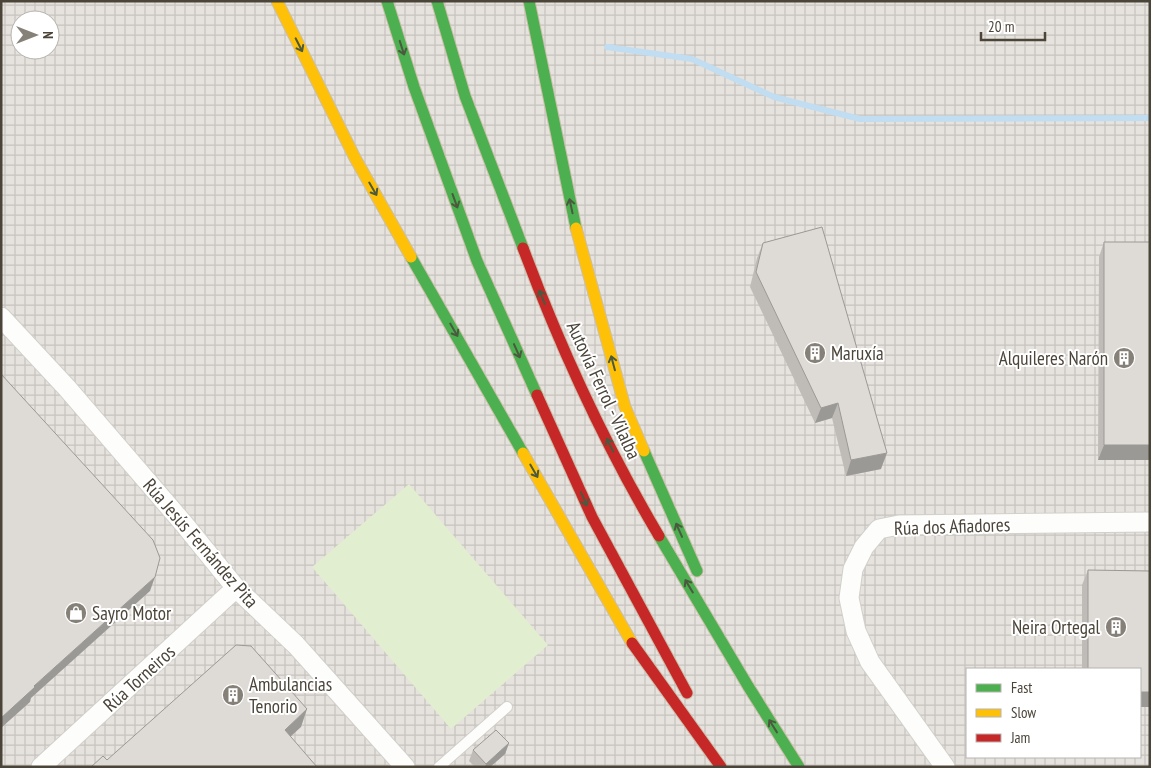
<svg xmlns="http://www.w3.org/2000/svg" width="1151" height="768" font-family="'PT Sans Narrow',sans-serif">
  <defs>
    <pattern id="industrial-grid" width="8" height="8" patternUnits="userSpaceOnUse" patternTransform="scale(1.25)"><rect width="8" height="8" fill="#e6e2de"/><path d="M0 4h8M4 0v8" fill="none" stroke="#c7c3bf"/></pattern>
  </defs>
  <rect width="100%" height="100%" fill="#f4f2ee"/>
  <!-- industrial -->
  <path fill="url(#industrial-grid)" fill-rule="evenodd" d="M 1,1 L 1150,1 L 1150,767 L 1,767 ZM 20,20 L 50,20 L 50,50 L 20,50 ZM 967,669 L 1140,669 L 1140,757 L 967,757 Z"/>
  <!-- green -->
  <path fill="#e1eecf" d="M 409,484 L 548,645 L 451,729 L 312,567 Z"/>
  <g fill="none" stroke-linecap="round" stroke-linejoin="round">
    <!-- stream -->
    <path stroke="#c0ddf1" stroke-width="6" d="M 607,47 L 692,59 L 774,97 L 860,119 L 1150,118"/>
    <!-- lane casing -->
    <g stroke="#d2d0cb" stroke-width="12">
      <path id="lane" d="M 439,767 L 507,707"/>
    </g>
    <!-- street casing -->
    <g stroke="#d2d0cb" stroke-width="21">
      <path id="street" d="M 1,317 L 67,388 L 184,524 L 236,588 L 296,645 L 405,767
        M 41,767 L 236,588
        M 945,767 L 870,662 L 856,631 L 849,598 L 853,569 L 864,547 L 879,529 L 899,525 L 1150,522"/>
    </g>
    <!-- fast casing -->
    <g stroke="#ccbfa9" stroke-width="13">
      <path id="fast" d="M 387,1 L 414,87 L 477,261 L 537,395
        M 437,1 L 465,96 L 523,248
        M 529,1 L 576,228
        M 411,257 L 523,453
        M 644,451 L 697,571
        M 659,536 L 748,686 L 799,767"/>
    </g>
    <!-- slow casing -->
    <g stroke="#ccbfa9" stroke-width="13">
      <path id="slow" d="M 277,1 L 355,158 L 411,257
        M 576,228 L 625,407 L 644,451
        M 523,453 L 632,643"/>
    </g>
    <!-- jam casing -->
    <g stroke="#ccbfa9" stroke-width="13">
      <path id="jam" d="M 523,248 C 560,347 605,445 659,536
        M 537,395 L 592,517 L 687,693
        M 632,643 L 721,767"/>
    </g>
    <!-- lane -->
    <use href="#lane" stroke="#fdfdfc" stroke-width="10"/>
    <!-- street -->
    <use href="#street" stroke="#fdfdfc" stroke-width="19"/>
    <!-- fast -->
    <use href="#fast" stroke="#4caf50" stroke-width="11"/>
    <!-- slow -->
    <use href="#slow" stroke="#ffc107" stroke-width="11"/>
    <!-- jam -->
    <use href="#jam" stroke="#c62828" stroke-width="11"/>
  </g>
  <!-- wall -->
  <path fill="#bfbcb8" d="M 1104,242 L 1150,242 L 1150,460 L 1098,460 L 1099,257 Z
    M 763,243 L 881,469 L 846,476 L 832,418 L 815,423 L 750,287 L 757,258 Z
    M 1088,570 L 1150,571 L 1150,707 L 1140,707 L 1140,669 L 1082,669 L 1082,585 Z
    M 509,743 L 505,754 L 490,767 L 475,767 L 469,761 L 473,750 Z"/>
  <!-- shaded-wall -->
  <path fill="#9b9996" d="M 838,403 L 832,418 L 815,423 L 821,408 Z
    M 1104,445 L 1150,445 L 1150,460 L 1098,460 Z
    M 887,453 L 881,469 L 846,476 L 851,460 Z
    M 155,577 L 150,591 L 31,698 L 30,702 L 1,728 L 1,718 L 34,686 Z
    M 1140,692 L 1150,692 L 1150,707 L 1140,707 Z
    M 307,709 L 301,727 L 278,748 L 285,730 Z
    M 509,743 L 505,754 L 490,767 L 485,767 L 486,764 Z"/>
  <!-- building -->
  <path fill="#dedbd6" stroke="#9b9996" d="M 822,227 L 887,453 L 851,460 L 838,403 L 821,408 L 756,272 L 763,243 Z
    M 1104,242 L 1150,242 L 1150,445 L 1104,445 Z
    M 1,374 L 153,540 L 160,558 L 155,577 L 34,686 L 35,687 L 1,718 Z
    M 1088,570 L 1150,571 L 1150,692 L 1140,692 L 1140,669 L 1088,669 Z
    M 236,645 L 251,646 L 307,709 L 285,730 L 317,767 L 91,767 L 103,756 L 107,760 Z
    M 496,730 L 509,743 L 486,764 L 473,750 Z"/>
  <!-- one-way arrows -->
  <defs><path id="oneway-shaft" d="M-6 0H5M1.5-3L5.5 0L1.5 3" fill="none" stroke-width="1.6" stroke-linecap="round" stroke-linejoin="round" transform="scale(1.25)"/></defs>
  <g stroke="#4b593e">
    <use href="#oneway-shaft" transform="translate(299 45) rotate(63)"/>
    <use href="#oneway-shaft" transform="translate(402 48) rotate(72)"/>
    <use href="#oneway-shaft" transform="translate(373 189) rotate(60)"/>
    <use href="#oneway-shaft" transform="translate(455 201) rotate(70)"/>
    <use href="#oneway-shaft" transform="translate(571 206) rotate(-102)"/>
    <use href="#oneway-shaft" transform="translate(542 297) rotate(-112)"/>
    <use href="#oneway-shaft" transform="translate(454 330) rotate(60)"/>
    <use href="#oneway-shaft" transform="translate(517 351) rotate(66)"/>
    <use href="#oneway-shaft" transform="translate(613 363) rotate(-105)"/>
    <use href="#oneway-shaft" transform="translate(610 445) rotate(-117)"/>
    <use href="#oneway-shaft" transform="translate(534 471) rotate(60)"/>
    <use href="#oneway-shaft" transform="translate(584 499) rotate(66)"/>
    <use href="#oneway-shaft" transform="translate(679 530) rotate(-114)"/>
    <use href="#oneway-shaft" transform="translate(689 586) rotate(-121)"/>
    <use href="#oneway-shaft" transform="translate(773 726) rotate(-122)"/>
  </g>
  <!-- icons -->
  <defs>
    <g id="building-disc" transform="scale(1.125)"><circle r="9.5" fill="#868178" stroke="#fff"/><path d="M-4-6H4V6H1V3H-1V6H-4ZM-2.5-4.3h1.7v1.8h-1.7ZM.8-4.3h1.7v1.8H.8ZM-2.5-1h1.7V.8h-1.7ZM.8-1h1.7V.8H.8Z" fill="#fff"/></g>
    <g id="shop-disc" transform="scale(1.125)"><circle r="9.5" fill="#868178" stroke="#fff"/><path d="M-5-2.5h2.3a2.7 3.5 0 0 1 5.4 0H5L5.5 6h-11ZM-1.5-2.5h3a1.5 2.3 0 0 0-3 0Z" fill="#fff"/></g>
  </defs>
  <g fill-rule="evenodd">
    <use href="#building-disc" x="815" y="353"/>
    <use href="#building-disc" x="1124" y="358"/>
    <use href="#shop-disc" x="76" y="613"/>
    <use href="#building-disc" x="1116" y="627"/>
    <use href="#building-disc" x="233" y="695"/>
  </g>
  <g text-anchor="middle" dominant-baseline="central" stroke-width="4" stroke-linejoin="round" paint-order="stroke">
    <!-- poi labels -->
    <g font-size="19" fill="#4b4439" stroke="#fff" text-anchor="start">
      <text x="831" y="353">Maruxía</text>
      <text x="1108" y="358" text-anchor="end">Alquileres Narón</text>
      <text x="92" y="613">Sayro Motor</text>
      <text x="1100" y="627" text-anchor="end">Neira Ortegal</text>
      <text x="249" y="684">Ambulancias<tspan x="249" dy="22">Tenorio</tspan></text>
    </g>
    <!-- street labels -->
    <g font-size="19" fill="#4b4439" stroke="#fff">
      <text transform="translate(604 390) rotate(65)">Autovía Ferrol - Vilalba</text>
      <text transform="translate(952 526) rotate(-2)">Rúa dos Afiadores</text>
      <text transform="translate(201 543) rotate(49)">Rúa Jesús Fernández Pita</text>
      <text transform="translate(139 678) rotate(-42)">Rúa Torneiros</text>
    </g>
  </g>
  <!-- border -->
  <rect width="1151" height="768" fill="none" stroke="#4b4439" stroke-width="5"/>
  <!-- legend -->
  <rect x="966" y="668" width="175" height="90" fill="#ffffff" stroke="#b7b4b0"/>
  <rect x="976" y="684" width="25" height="8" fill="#4caf50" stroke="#b7b4b0"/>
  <text x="1011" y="693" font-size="15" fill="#4b4439">Fast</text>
  <rect x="976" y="709" width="25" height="8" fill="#ffc107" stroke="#b7b4b0"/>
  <text x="1011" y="718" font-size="15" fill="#4b4439">Slow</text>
  <rect x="976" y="734" width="25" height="8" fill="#c62828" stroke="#b7b4b0"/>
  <text x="1011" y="743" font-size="15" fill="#4b4439">Jam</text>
  <!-- north arrow -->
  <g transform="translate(35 35) rotate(90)"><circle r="24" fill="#ffffff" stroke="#b7b4b0"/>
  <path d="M0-4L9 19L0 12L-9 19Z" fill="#868178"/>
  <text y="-8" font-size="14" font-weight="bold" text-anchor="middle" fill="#4b4439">N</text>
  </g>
  <!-- scale -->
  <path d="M981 32v8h64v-8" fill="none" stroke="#4b4439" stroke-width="2.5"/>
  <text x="988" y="32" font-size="15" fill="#4b4439" stroke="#ffffff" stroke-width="4" paint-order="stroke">20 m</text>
</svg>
